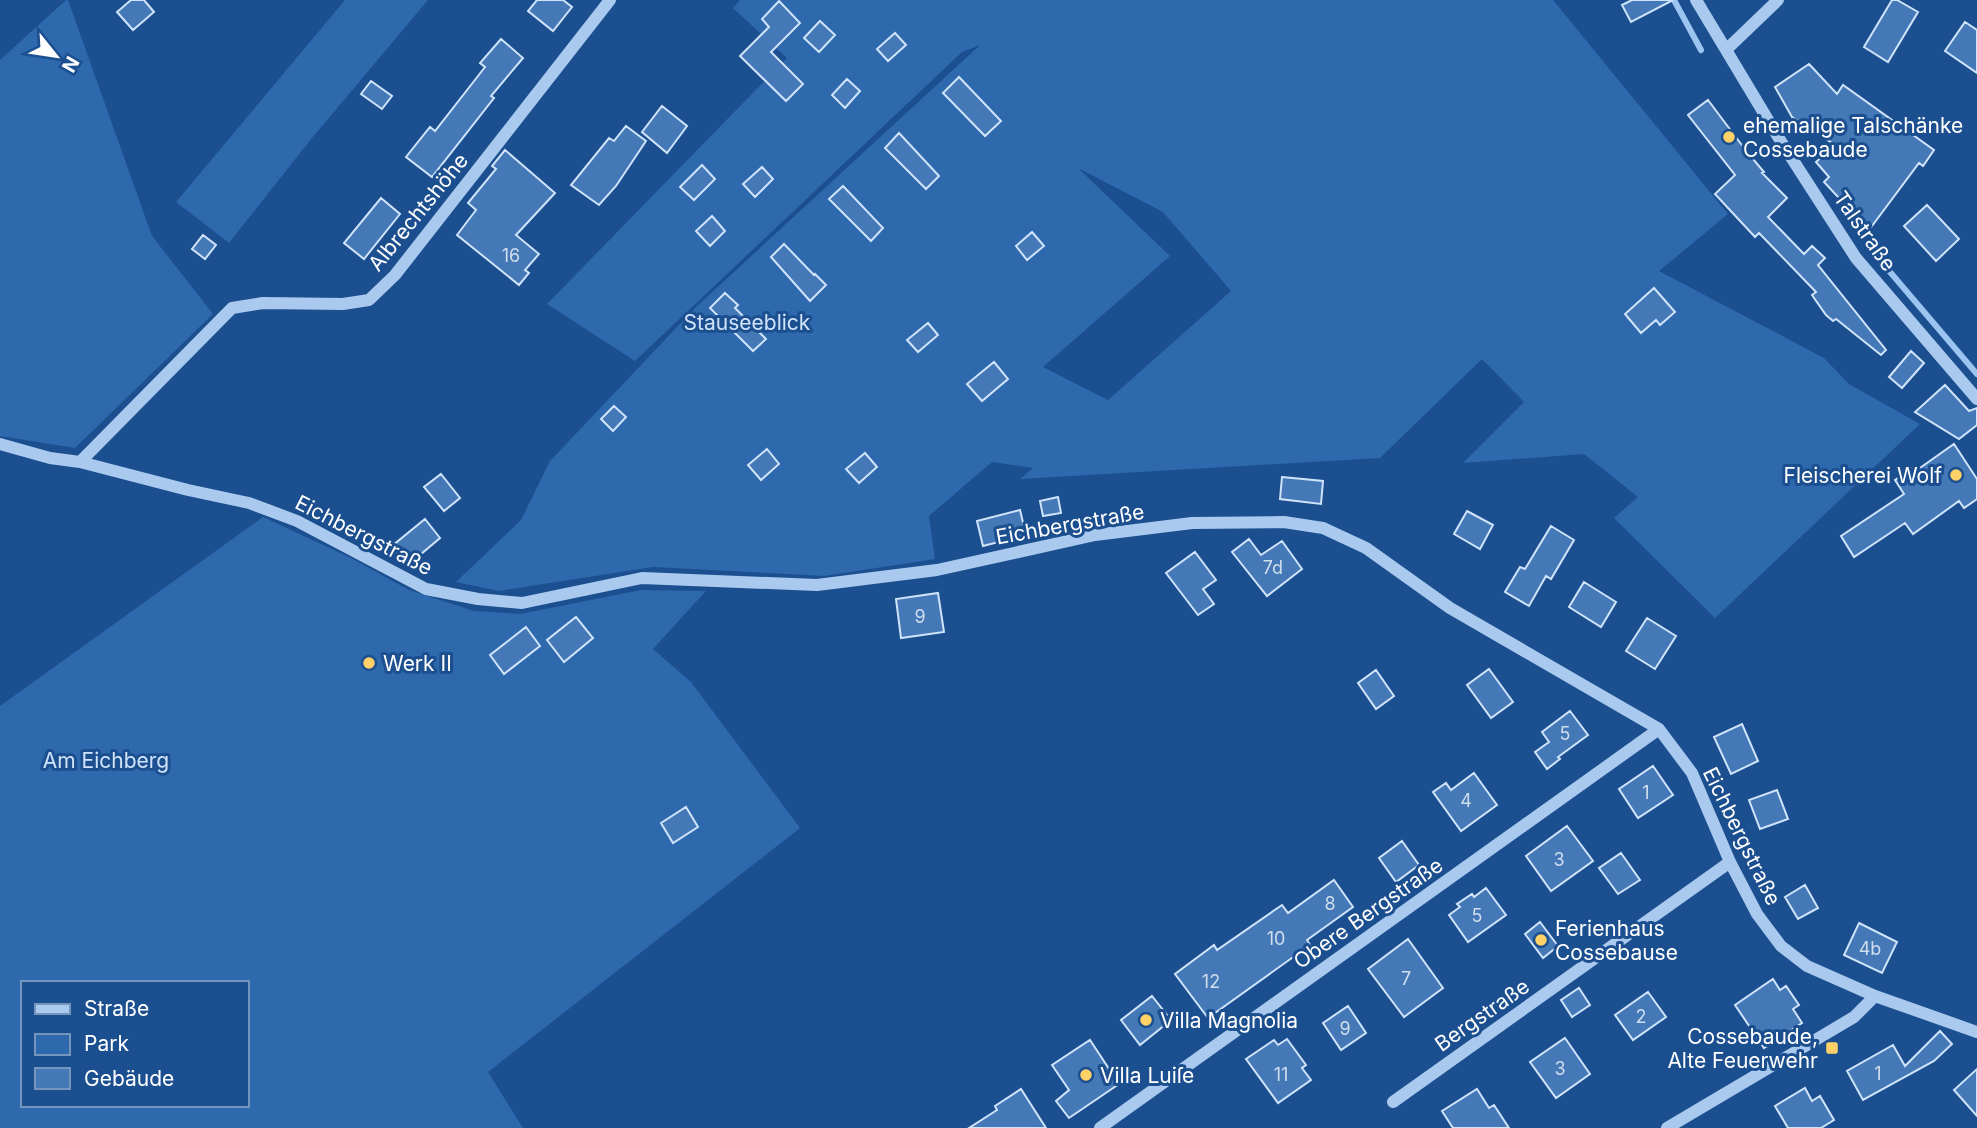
<svg xmlns="http://www.w3.org/2000/svg" width="1977" height="1128" font-family="Inter,sans-serif">
  <rect width="100%" height="100%" fill="#1b4f8f"/>
  <!-- green -->
  <path fill="#2e69ad" fill-rule="evenodd" d="M 66,0 L 68,0 L 152,236 L 213,314 L 75,448 L 0,436 L 0,60 Z
    M 345,0 L 428,0 L 312,138 L 229,243 L 176,202 Z
    M 740,0 L 1553,0 L 1728,214 L 1659,271 L 1824,358 L 1849,384 L 1920,424 L 1715,618 L 1614,518 L 1638,497 L 1584,454 L 1463,463 L 1524,402 L 1482,359 L 1380,458 L 1020,479 L 1033,468 L 992,462 L 929,516 L 935,559 L 824,576 L 653,567 L 499,591 L 456,582 L 521,520 L 550,461 L 696,307 L 980,45 L 962,52 L 635,361 L 547,304 L 787,58 L 733,8 ZM 1078,168 L 1163,212 L 1231,291 L 1108,400 L 1043,367 L 1170,256 Z
    M 263,517 L 351,558 L 409,590 L 474,611 L 520,614 L 641,590 L 706,591 L 653,649 L 691,682 L 800,828 L 488,1072 L 523,1128 L 0,1128 L 0,706 ZM 23,983 L 247,983 L 247,1105 L 23,1105 Z"/>
  <g fill="none" stroke-linecap="round" stroke-linejoin="round">
    <!-- stream -->
    <path stroke="#9cc4f0" stroke-width="6" d="M 1674,0 L 1701,50
      M 1873,252 L 1977,374"/>
  </g>
  <!-- building -->
  <path fill="#4478b7" stroke="#cfe3fa" stroke-width="2" d="M 131,0 L 144,0 L 154,12 L 133,30 L 117,12 Z
    M 537,0 L 563,0 L 572,7 L 553,31 L 528,11 Z
    M 1632,0 L 1673,0 L 1631,22 L 1622,5 Z
    M 1892,0 L 1897,0 L 1918,12 L 1888,62 L 1864,47 Z
    M 779,1 L 800,23 L 771,52 L 803,84 L 786,101 L 740,56 L 769,27 L 762,19 Z
    M 820,21 L 835,35 L 819,52 L 804,38 Z
    M 1965,22 L 1977,30 L 1977,73 L 1945,51 Z
    M 895,33 L 906,45 L 888,61 L 877,49 Z
    M 501,39 L 523,58 L 491,96 L 494,98 L 432,177 L 406,157 L 430,127 L 435,131 L 485,67 L 480,63 Z
    M 1809,64 L 1837,94 L 1843,85 L 1934,150 L 1923,166 L 1919,163 L 1869,230 L 1824,182 L 1829,177 L 1816,162 L 1835,145 L 1792,117 L 1775,87 Z
    M 959,77 L 1001,121 L 985,136 L 943,93 Z
    M 847,79 L 860,91 L 845,108 L 832,95 Z
    M 371,81 L 392,96 L 382,109 L 361,94 Z
    M 1708,100 L 1747,152 L 1764,172 L 1762,173 L 1787,198 L 1768,217 L 1804,254 L 1812,246 L 1825,258 L 1818,265 L 1886,350 L 1881,355 L 1836,319 L 1833,321 L 1826,315 L 1812,295 L 1816,292 L 1759,233 L 1755,237 L 1715,194 L 1735,175 L 1688,115 Z
    M 662,106 L 687,126 L 667,153 L 642,132 Z
    M 626,126 L 646,141 L 616,186 L 599,205 L 571,185 L 609,138 L 614,141 Z
    M 899,133 L 939,176 L 926,189 L 885,148 Z
    M 505,150 L 555,193 L 516,235 L 539,254 L 525,270 L 529,273 L 519,285 L 457,235 L 476,210 L 468,203 L 496,169 L 492,166 Z
    M 702,165 L 715,179 L 694,200 L 680,187 Z
    M 762,167 L 773,179 L 755,197 L 743,184 Z
    M 843,186 L 883,228 L 871,241 L 829,199 Z
    M 381,198 L 400,214 L 364,259 L 344,243 Z
    M 1927,205 L 1959,239 L 1936,261 L 1904,226 Z
    M 712,216 L 725,231 L 710,246 L 696,231 Z
    M 1032,232 L 1044,246 L 1027,260 L 1016,246 Z
    M 203,235 L 216,245 L 205,259 L 192,249 Z
    M 784,244 L 814,275 L 815,274 L 826,285 L 810,301 L 771,257 Z
    M 1654,288 L 1675,312 L 1660,325 L 1656,320 L 1641,333 L 1625,314 Z
    M 725,293 L 738,305 L 735,308 L 766,339 L 753,351 L 710,308 Z
    M 928,323 L 938,335 L 918,352 L 907,340 Z
    M 1911,351 L 1924,363 L 1902,388 L 1889,377 Z
    M 994,362 L 1008,379 L 982,401 L 967,384 Z
    M 1945,385 L 1969,411 L 1977,408 L 1977,425 L 1959,439 L 1915,412 Z
    M 614,406 L 626,417 L 613,431 L 601,419 Z
    M 1954,444 L 1977,479 L 1977,499 L 1964,508 L 1959,501 L 1913,534 L 1905,523 L 1854,557 L 1841,536 L 1904,494 L 1895,480 L 1915,466 L 1917,470 Z
    M 767,449 L 779,464 L 761,480 L 748,465 Z
    M 865,453 L 877,467 L 859,483 L 846,469 Z
    M 441,474 L 460,498 L 444,511 L 424,487 Z
    M 1282,477 L 1323,481 L 1321,504 L 1280,499 Z
    M 1058,497 L 1061,513 L 1043,516 L 1040,501 Z
    M 1020,510 L 1026,535 L 983,546 L 977,521 Z
    M 1467,511 L 1493,525 L 1480,549 L 1454,534 Z
    M 425,519 L 440,538 L 408,565 L 392,546 Z
    M 1551,526 L 1574,540 L 1551,579 L 1546,576 L 1529,606 L 1505,592 L 1520,567 L 1525,569 Z
    M 1249,539 L 1261,555 L 1282,541 L 1302,569 L 1267,596 L 1232,552 Z
    M 1195,552 L 1216,580 L 1203,589 L 1214,604 L 1198,615 L 1166,573 Z
    M 1584,582 L 1616,602 L 1601,627 L 1569,607 Z
    M 938,593 L 944,632 L 901,638 L 896,599 Z
    M 576,617 L 593,638 L 564,662 L 547,640 Z
    M 1647,618 L 1676,636 L 1655,669 L 1626,651 Z
    M 526,627 L 540,646 L 504,674 L 490,655 Z
    M 1489,669 L 1513,702 L 1491,718 L 1467,685 Z
    M 1376,670 L 1394,696 L 1376,709 L 1358,683 Z
    M 1570,711 L 1588,735 L 1558,757 L 1560,759 L 1547,769 L 1535,752 L 1549,742 L 1542,732 Z
    M 1742,724 L 1758,761 L 1731,774 L 1714,737 Z
    M 1653,766 L 1673,795 L 1638,818 L 1619,789 Z
    M 1474,773 L 1497,805 L 1461,831 L 1433,792 L 1446,783 L 1451,790 Z
    M 1777,790 L 1788,819 L 1760,829 L 1749,800 Z
    M 686,807 L 698,827 L 673,843 L 661,823 Z
    M 1567,826 L 1593,861 L 1551,891 L 1526,856 Z
    M 1402,841 L 1419,865 L 1396,882 L 1379,858 Z
    M 1621,853 L 1640,880 L 1618,894 L 1599,868 Z
    M 1334,880 L 1353,907 L 1307,940 L 1310,945 L 1208,1018 L 1175,974 L 1214,945 L 1217,950 L 1282,905 L 1288,913 Z
    M 1805,885 L 1818,908 L 1798,919 L 1785,897 Z
    M 1486,888 L 1506,915 L 1468,942 L 1449,915 L 1460,907 L 1457,904 L 1472,894 L 1474,897 Z
    M 1540,922 L 1558,946 L 1543,958 L 1525,934 Z
    M 1859,923 L 1897,942 L 1882,973 L 1844,955 Z
    M 1408,939 L 1443,988 L 1404,1017 L 1368,969 Z
    M 1773,979 L 1780,990 L 1786,986 L 1799,1005 L 1793,1009 L 1802,1023 L 1764,1048 L 1735,1005 Z
    M 1579,988 L 1590,1005 L 1572,1017 L 1561,1000 Z
    M 1648,992 L 1666,1017 L 1633,1040 L 1615,1015 Z
    M 1152,996 L 1171,1020 L 1140,1045 L 1121,1020 Z
    M 1348,1006 L 1366,1033 L 1341,1050 L 1323,1023 Z
    M 1940,1031 L 1952,1044 L 1934,1061 L 1863,1100 L 1847,1071 L 1893,1045 L 1905,1066 Z
    M 1565,1038 L 1590,1074 L 1556,1098 L 1530,1062 Z
    M 1287,1039 L 1306,1065 L 1302,1068 L 1311,1080 L 1278,1103 L 1246,1059 L 1274,1040 L 1278,1045 Z
    M 1090,1040 L 1119,1084 L 1069,1118 L 1056,1101 L 1069,1090 L 1052,1065 Z
    M 1977,1069 L 1977,1116 L 1954,1090 Z
    M 1805,1088 L 1812,1101 L 1820,1096 L 1834,1120 L 1821,1128 L 1788,1128 L 1775,1106 Z
    M 1021,1089 L 1046,1128 L 969,1128 L 997,1110 L 995,1106 Z
    M 1477,1089 L 1489,1108 L 1494,1105 L 1509,1128 L 1453,1128 L 1442,1111 Z"/>
  <g fill="none" stroke-linecap="round" stroke-linejoin="round">
    <!-- minor -->
    <path stroke="#a9c9ee" stroke-width="12" d="M 1696,0 L 1780,140 L 1856,258 L 1977,399
      M 1727,49 L 1778,0
      M 0,444 L 50,458 L 80,462 L 188,490 L 249,503 L 297,521 L 426,589 L 478,599 L 522,603 L 642,578 L 817,585 L 937,570 L 1095,535 L 1192,523 L 1284,522 L 1323,528 L 1366,548 L 1450,608 L 1659,729 L 1692,773 L 1730,862 L 1757,914 L 1781,946 L 1807,966 L 1875,996 L 1977,1032
      M 80,462 L 232,308 L 263,303 L 343,304 L 369,300 L 395,275 L 610,0
      M 1393,1102 L 1730,862
      M 1100,1128 L 1659,729
      M 1667,1128 L 1854,1017 L 1875,996"/>
  </g>
  <!-- markers -->
  <g fill="#ffd166" stroke="#1b4f8f" stroke-width="2.5">
    <circle cx="1729" cy="137" r="7"/>
    <circle cx="1956" cy="475" r="7"/>
    <circle cx="369" cy="663" r="7"/>
    <circle cx="1541" cy="940" r="7"/>
    <circle cx="1146" cy="1020" r="7"/>
    <rect x="1825" y="1041" width="14" height="14" rx="3.5"/>
    <circle cx="1086" cy="1075" r="7"/>
  </g>
  <g text-anchor="middle" dominant-baseline="central" stroke-width="6" stroke-linejoin="round" paint-order="stroke">
    <!-- number labels -->
    <g font-size="18" fill="#d0dded">
      <text x="511" y="255">16</text>
      <text x="1273" y="567">7d</text>
      <text x="920" y="616">9</text>
      <text x="1565" y="733">5</text>
      <text x="1646" y="792">1</text>
      <text x="1466" y="800">4</text>
      <text x="1559" y="859">3</text>
      <text x="1330" y="903">8</text>
      <text x="1477" y="915">5</text>
      <text x="1276" y="938">10</text>
      <text x="1870" y="948">4b</text>
      <text x="1406" y="978">7</text>
      <text x="1211" y="981">12</text>
      <text x="1641" y="1016">2</text>
      <text x="1345" y="1028">9</text>
      <text x="1560" y="1068">3</text>
      <text x="1878" y="1073">1</text>
      <text x="1281" y="1074">11</text>
    </g>
    <!-- poi labels -->
    <g font-size="21" fill="#fff" stroke="#1b4f8f" text-anchor="start">
      <text x="1743" y="125">ehemalige Talschänke<tspan x="1743" dy="24">Cossebaude</tspan></text>
      <text x="1942" y="475" text-anchor="end">Fleischerei Wolf</text>
      <text x="383" y="663">Werk II</text>
      <text x="1555" y="928">Ferienhaus<tspan x="1555" dy="24">Cossebause</tspan></text>
      <text x="1160" y="1020">Villa Magnolia</text>
      <text x="1818" y="1036" text-anchor="end">Cossebaude,<tspan x="1818" dy="24">Alte Feuerwehr</tspan></text>
      <text x="1100" y="1075">Villa Luiſe</text>
    </g>
    <!-- street labels -->
    <g font-size="21" fill="#fff" stroke="#1b4f8f">
      <text transform="translate(418 212) rotate(-51)">Albrechtshöhe</text>
      <text transform="translate(1865 231) rotate(55)">Talstraße</text>
      <text transform="translate(1070 524) rotate(-10)">Eichbergstraße</text>
      <text transform="translate(364 535) rotate(27)">Eichbergstraße</text>
      <text transform="translate(1742 836) rotate(64)">Eichbergstraße</text>
      <text transform="translate(1368 913) rotate(-35)">Obere Bergstraße</text>
      <text transform="translate(1482 1015) rotate(-35)">Bergstraße</text>
    </g>
    <!-- park labels -->
    <g font-size="21" fill="#cfe3fa" stroke="#1b4f8f">
      <text x="747" y="322">Stauseeblick</text>
      <text x="106" y="760">Am Eichberg</text>
    </g>
  </g>
  <!-- legend -->
  <rect x="21" y="981" width="228" height="126" fill="#1b4f8f" stroke="#7695bc" stroke-width="2"/>
  <rect x="35" y="1004" width="35" height="10" fill="#a9c9ee" stroke="#7695bc" stroke-width="2"/>
  <text x="84" y="1016" font-size="21" fill="#ffffff">Straße</text>
  <rect x="35" y="1034" width="35" height="21" fill="#2e69ad" stroke="#7695bc" stroke-width="2"/>
  <text x="84" y="1051" font-size="21" fill="#ffffff">Park</text>
  <rect x="35" y="1068" width="35" height="21" fill="#4478b7" stroke="#7695bc" stroke-width="2"/>
  <text x="84" y="1086" font-size="21" fill="#ffffff">Gebäude</text>
  <!-- north arrow -->
  <g transform="translate(56 56) rotate(120)" stroke="#1b4f8f" stroke-width="5" paint-order="stroke">
  <path d="M0-5L12 26L0 18L-12 26Z" fill="#ffffff"/>
  <text y="-10" font-size="19" font-weight="bold" text-anchor="middle" fill="#ffffff">N</text>
  </g>
</svg>
